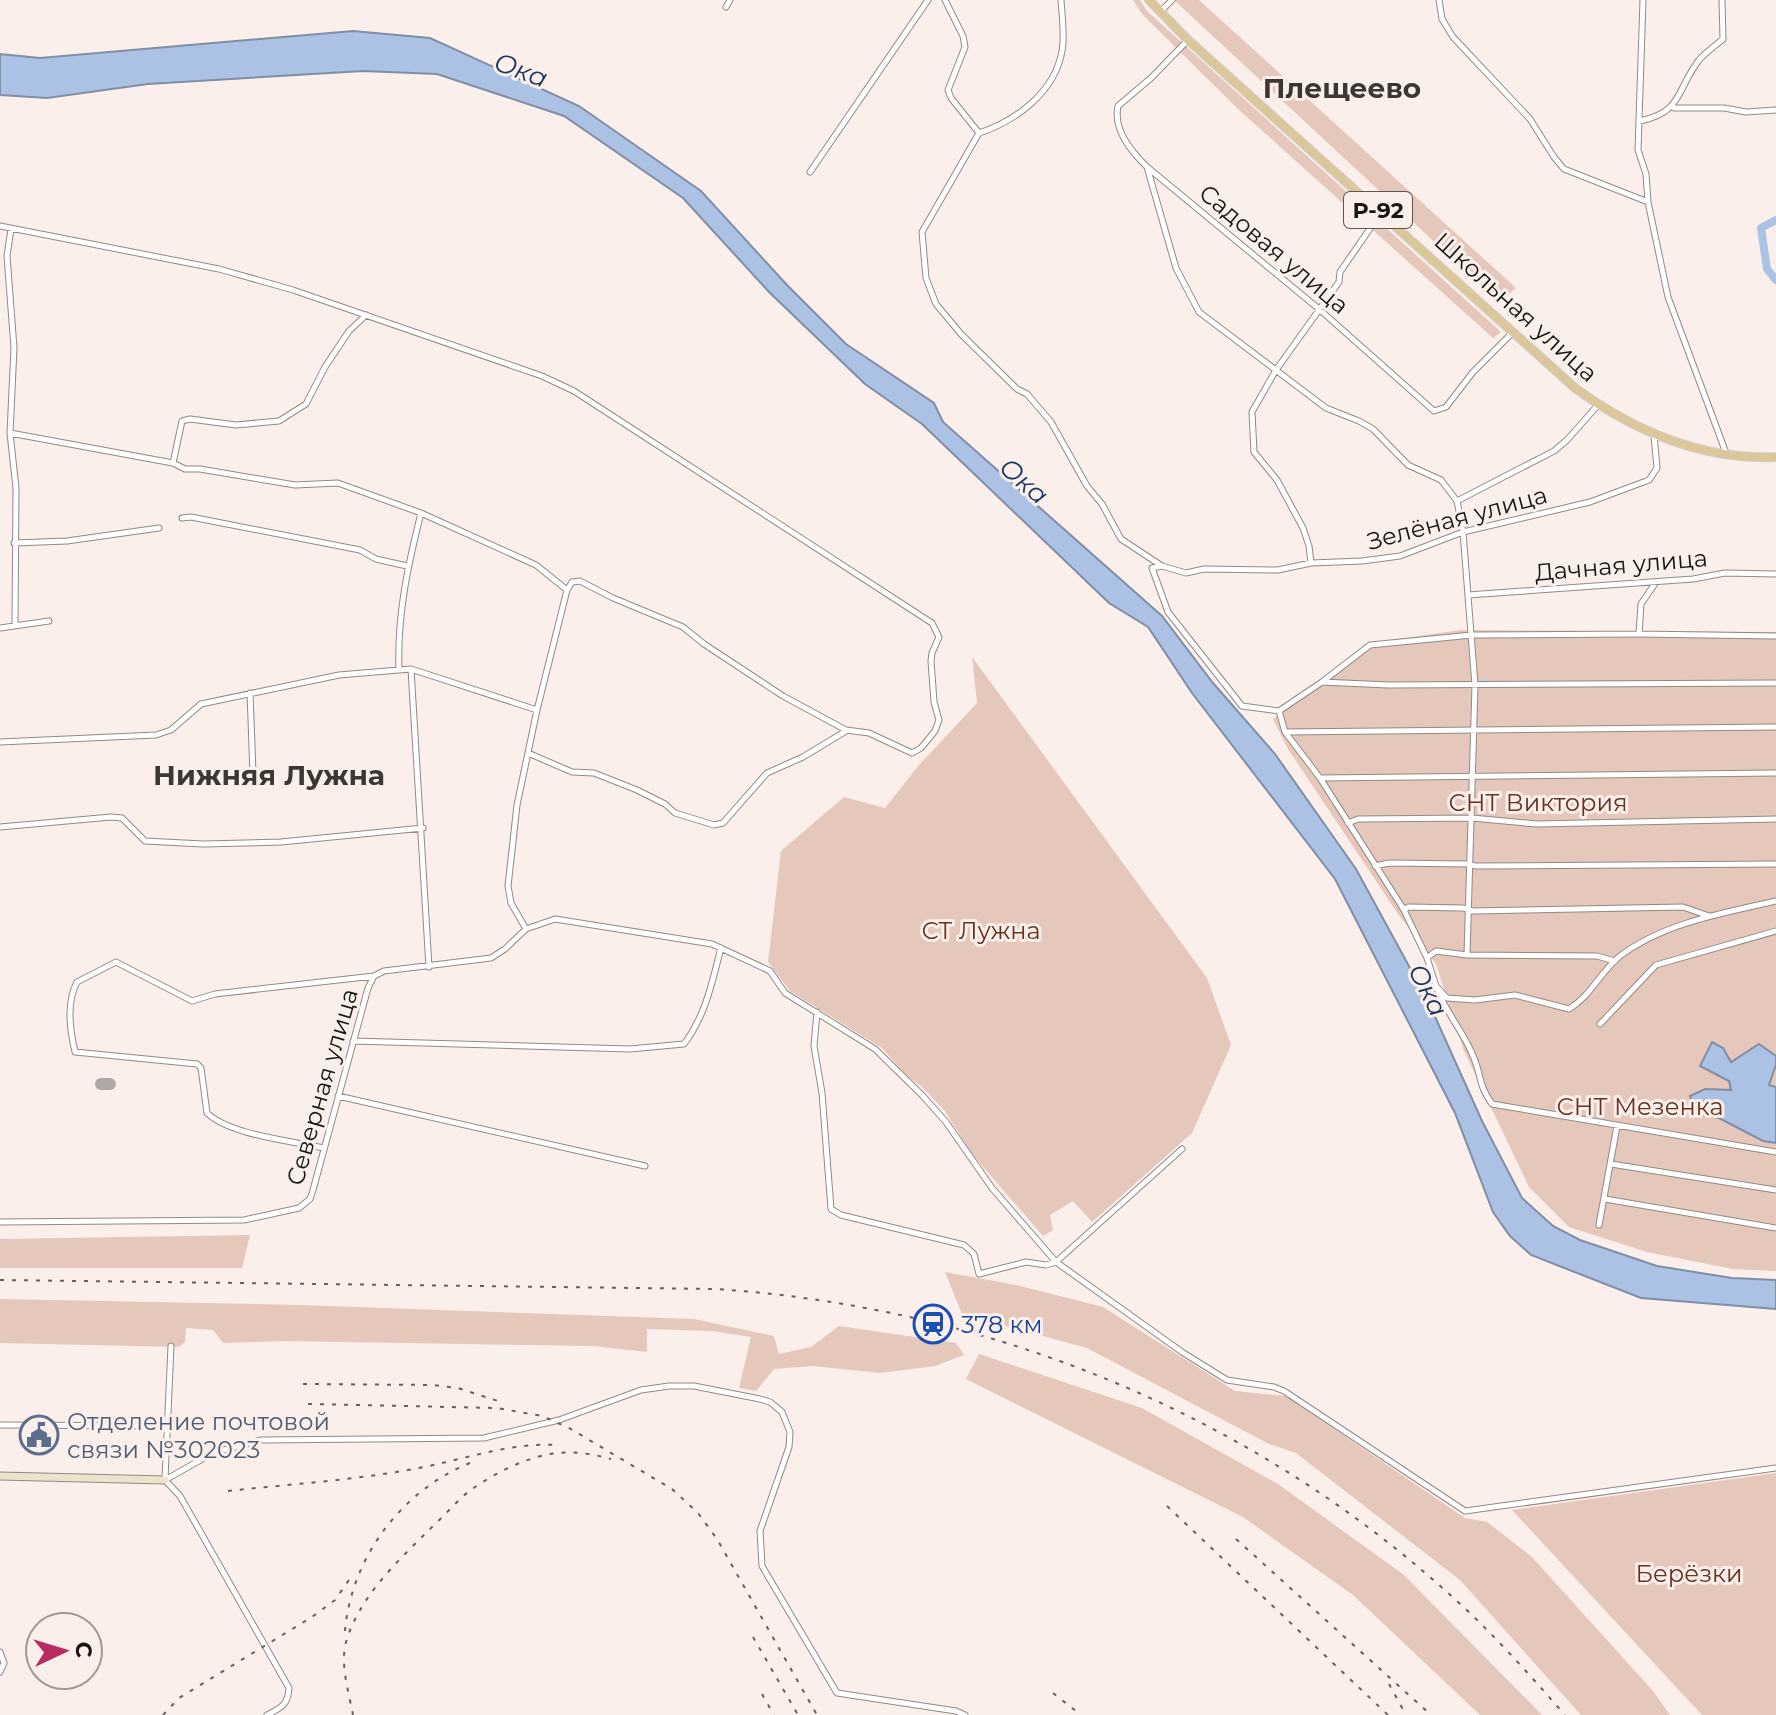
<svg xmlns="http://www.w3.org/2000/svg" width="1776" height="1715" font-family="Montserrat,sans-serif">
  <rect width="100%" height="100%" fill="#faefeb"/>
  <!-- green -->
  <path fill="#e5c7bc" d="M 1133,0 L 1140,0 L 1147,11 L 1501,332 L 1493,338 L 1237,108 L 1142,14 Z
    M 1174,0 L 1199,0 L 1516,288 L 1499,302 Z
    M 1461,630 L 1776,632 L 1776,1271 L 1733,1269 L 1647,1252 L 1569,1227 L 1529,1187 L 1464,1051 L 1436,964 L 1398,914 L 1288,749 L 1273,719 L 1369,643 Z
    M 972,657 L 1207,978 L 1231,1045 L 1192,1133 L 1092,1222 L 1073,1201 L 1050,1215 L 1053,1230 L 1043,1236 L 972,1154 L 945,1111 L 922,1087 L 906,1075 L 882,1048 L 790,991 L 768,962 L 781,851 L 844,797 L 885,808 L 919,765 L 977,703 Z
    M 250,1235 L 242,1268 L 0,1268 L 0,1239 Z
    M 945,1272 L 1016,1285 L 1103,1307 L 1235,1391 L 1286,1396 L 1465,1518 L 1487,1522 L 1532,1557 L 1653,1691 L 1670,1715 L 1581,1715 L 1460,1580 L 1296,1453 L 1269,1444 L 1087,1348 L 962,1314 Z
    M 0,1299 L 300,1305 L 694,1319 L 774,1336 L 779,1354 L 811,1347 L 839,1326 L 956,1343 L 964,1355 L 935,1366 L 880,1373 L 814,1366 L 774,1369 L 756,1391 L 739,1388 L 751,1337 L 712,1331 L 647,1329 L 647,1352 L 593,1346 L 282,1341 L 223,1343 L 213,1330 L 186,1328 L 185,1342 L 179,1347 L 0,1343 Z
    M 979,1354 L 1142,1408 L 1278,1484 L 1404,1575 L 1542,1715 L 1480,1715 L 1353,1595 L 1243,1517 L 966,1379 Z
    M 1776,1473 L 1776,1715 L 1702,1715 L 1512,1510 Z"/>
  <!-- water -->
  <path fill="#acc2e4" stroke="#808ea6" stroke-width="2" d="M 353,31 L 430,38 L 579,106 L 701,191 L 787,285 L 846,344 L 934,403 L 943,422 L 1162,616 L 1213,683 L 1275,754 L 1356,869 L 1428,1001 L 1482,1121 L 1522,1198 L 1553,1226 L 1580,1240 L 1657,1266 L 1732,1278 L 1776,1280 L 1776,1309 L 1641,1298 L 1531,1255 L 1510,1236 L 1493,1212 L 1455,1113 L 1335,879 L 1192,693 L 1148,627 L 1109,603 L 922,424 L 865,384 L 769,292 L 683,198 L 564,116 L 437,74 L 363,71 L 148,84 L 47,98 L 0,95 L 0,54 L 40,58 Z
    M 1712,1042 L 1723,1048 L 1731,1062 L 1759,1044 L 1776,1056 L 1776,1065 L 1769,1085 L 1776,1087 L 1776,1143 L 1763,1141 L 1719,1118 L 1696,1113 L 1690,1096 L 1705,1089 L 1731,1090 L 1729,1081 L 1700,1066 Z"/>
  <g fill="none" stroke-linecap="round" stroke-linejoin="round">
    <!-- river -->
    <path stroke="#acc2e4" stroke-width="8" d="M 1776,220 L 1761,228 L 1767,269 L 1776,280"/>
    <!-- taxiway -->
    <path stroke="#b0a8a4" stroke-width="12" d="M 101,1084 L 110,1084"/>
    <!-- street casing -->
    <g stroke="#928985" stroke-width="7">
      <path id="street" d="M 945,0 L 963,36 L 965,47 L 948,90 L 951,98 L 979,133
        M 1061,0 C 1062,16 1065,36 1062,51 C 1055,92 1016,121 979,133 L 922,232 L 926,278 L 936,304 L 961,334 L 1017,389 L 1027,394 L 1051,422 L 1087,486 L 1102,504 L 1121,539 L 1162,566
        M 1439,0 L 1442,19 L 1453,37 L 1530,119 L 1554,157 L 1564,169 L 1648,202
        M 1643,0 L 1638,150 L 1646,174 L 1648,202 L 1668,297 L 1726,453
        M 726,7 L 730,0
        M 1160,12 L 1172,0
        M 1188,40 L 1151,78 L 1118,106 C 1113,130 1131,151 1147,167 L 1319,309 L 1434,411 L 1446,407 L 1473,372 L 1513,332
        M 1674,108 L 1724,108 L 1746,112 L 1776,110
        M 1640,121 C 1683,112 1676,90 1699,60 C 1706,52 1716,45 1723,39 L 1722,0
        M 1147,167 L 1176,268 L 1199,312 L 1326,408 L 1359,421 L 1373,429 L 1408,465 L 1441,480 L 1457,501 L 1463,532 L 1475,685 L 1467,955
        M 810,172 L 928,0
        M 0,226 L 219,269 L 293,290 L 542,376 L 574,391 L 932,623 L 939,637 L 932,653 L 931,661 L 934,702 L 939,720 L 935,731 L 921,748 L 912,753 L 869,733 L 846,730 L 783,696 L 704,644 L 683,627 L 613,598 L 580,581 L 572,582 L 567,590 L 537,710 L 517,805 L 508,886 L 511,903 L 526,929
        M 11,229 L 7,256 L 14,348 L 10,433 L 16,488 L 15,625
        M 366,315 L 349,331 L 325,367 L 306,404 L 279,421 L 236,425 L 190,419 L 182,421 L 173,463 L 185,469 L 200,469 L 295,485 L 338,483 L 421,513 L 536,565 L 567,590
        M 10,433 L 173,463
        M 1654,435 L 1657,468 L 1649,480 L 1590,502 L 1463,532 L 1400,556 L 1362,561 L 1311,563 L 1278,570 L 1204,569 L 1186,573 L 1162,566 L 1152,568 L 1168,612 L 1242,706 L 1279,711 L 1322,682 L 1370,645 L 1472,635 L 1639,634 L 1776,636
        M 1457,501 L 1554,451 L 1567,440 L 1598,405
        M 182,518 L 191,517 L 360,550 L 376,559 L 407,566
        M 14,543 L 67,541 L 159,528
        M 1311,563 L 1309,546 L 1303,528 L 1277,480 L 1254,452 L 1252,412 L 1276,370 L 1339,282 L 1340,272 L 1380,214
        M 1468,595 L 1693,579 L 1725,573 L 1776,574
        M 0,628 L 49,621
        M 1639,634 L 1641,604 L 1656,582
        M 399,669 C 397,615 408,565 421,513
        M 411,669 L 429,967
        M 1322,682 L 1388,685 L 1776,683
        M 250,693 L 253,773
        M 1279,711 L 1285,732 L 1320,778 L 1404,910 L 1427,958 L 1436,951 L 1467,955 L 1597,956 L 1615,961
        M 1285,732 L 1776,727
        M 0,742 L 156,735 L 171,730 L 201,704 L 339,675 L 411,669 L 537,710
        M 528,753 L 572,772 L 594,773 L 637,790 L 665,804 L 675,813 L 714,825 L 723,823 L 767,773 L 803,757 L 846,731
        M 1320,778 L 1776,773
        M 1348,823 L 1358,819 L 1472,818 L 1536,824 L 1776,819
        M 0,827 L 111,817 L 122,818 L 145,841 L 203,844 L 281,842 L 423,828
        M 1375,866 L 1389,863 L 1470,864 L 1475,866 L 1776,864
        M 1404,910 L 1408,907 L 1463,908 L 1473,911 L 1683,907 L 1709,916
        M 1427,958 L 1436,986 L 1447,998 L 1475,1000 L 1515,995 L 1569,1009 C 1591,996 1600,972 1620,956 C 1664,923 1723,913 1776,901
        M 1436,986 C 1445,1012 1464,1032 1474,1058 C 1482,1078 1478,1084 1492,1104 L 1776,1152
        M 817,1012 L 814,1046 L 822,1093 L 831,1209 L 841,1215 L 964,1245 L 974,1254 L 979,1274 L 1026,1262 L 1046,1265 L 1056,1262 L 1182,1149
        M 1600,1024 L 1656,965 L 1776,931
        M 353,1041 L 630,1049 L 684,1044 C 706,1015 712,982 721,948
        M 338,1096 L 645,1166
        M 324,1148 C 292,1141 230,1135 207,1113 L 201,1068 L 197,1064 L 75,1052 C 70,1030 66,1003 77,982 L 116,962 L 192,1001 L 215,994 L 374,976
        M 1611,1164 L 1776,1190
        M 1605,1199 L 1776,1228
        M 0,1222 L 244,1220 L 299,1208 L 310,1199 L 313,1190 L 368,988 L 374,976 L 384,971 L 491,958 L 505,949 L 526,929 L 555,919 L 712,944 L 770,971 L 785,993 L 875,1049 L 922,1095 L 946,1122 L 992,1188 L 1056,1262 L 1182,1352 L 1227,1380 L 1274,1387 L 1284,1391 L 1465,1511 L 1776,1468
        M 1599,1225 L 1617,1126
        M 0,1425 L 168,1426
        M 165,1479 L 171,1346
        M 165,1480 L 213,1453 L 261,1440 L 484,1438 L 559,1420 L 641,1390 L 669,1386 L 694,1386 L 760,1399 L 770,1402 L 782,1412 L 790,1432 L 789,1447 L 760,1531 L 762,1566 L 837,1693 L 956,1711 L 965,1715
        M 165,1480 L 180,1496 L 289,1688 C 288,1705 281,1708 267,1715
        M 0,1652 L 4,1663 L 0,1672"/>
    </g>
    <!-- secondary casing -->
    <g stroke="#928985" stroke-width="9">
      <path id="secondary" d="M 0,1476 L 165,1480"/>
    </g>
    <!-- primary casing -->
    <g stroke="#d1d0d0" stroke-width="10">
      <path id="primary" d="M 1149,0 L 1188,40 L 1575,388 C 1634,431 1702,460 1776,457"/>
    </g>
    <!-- street -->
    <use href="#street" stroke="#fff" stroke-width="5"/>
    <!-- secondary -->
    <use href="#secondary" stroke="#ede3cd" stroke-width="7"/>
    <!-- primary -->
    <use href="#primary" stroke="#dcc79b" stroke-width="8"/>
    <!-- rail -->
    <path stroke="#66605d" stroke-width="2" stroke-dasharray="4 8" stroke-linecap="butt" d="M 0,1280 L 716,1289 C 986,1307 1246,1411 1448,1593 C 1490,1630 1528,1673 1565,1715
      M 303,1384 L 433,1385 L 458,1388 L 504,1403
      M 308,1404 L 497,1408 L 542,1416 L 569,1428 L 672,1489 L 698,1513 L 717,1539 L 817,1715
      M 228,1491 C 291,1484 357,1480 419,1468 C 466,1459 511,1442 559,1445
      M 1167,1506 L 1388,1715
      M 1236,1539 L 1431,1715
      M 345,1631 C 351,1558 402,1490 470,1463
      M 753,1637 L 798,1715
      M 1389,1684 L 1406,1715
      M 1053,1693 L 1081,1715
      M 762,1694 L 774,1715
      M 163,1715 L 179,1698 L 312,1617 L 335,1600 L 351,1577
      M 353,1715 C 349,1693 340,1665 346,1642 C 360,1595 399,1560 433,1526 C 445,1515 456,1502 468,1492 C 490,1476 518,1461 545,1455 C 567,1450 590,1453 611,1459"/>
  </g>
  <!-- icons -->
  <defs>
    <g id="station-ring" transform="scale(2)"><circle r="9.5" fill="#faefeb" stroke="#1a4fb4" stroke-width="1.5"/><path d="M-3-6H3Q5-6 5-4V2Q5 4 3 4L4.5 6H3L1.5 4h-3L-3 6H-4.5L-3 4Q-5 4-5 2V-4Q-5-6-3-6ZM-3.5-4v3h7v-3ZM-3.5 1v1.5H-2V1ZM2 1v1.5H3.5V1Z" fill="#1a4fb4"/></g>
    <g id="civic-ring" transform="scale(2)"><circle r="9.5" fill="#faefeb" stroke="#5c6f8a" stroke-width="1.5"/><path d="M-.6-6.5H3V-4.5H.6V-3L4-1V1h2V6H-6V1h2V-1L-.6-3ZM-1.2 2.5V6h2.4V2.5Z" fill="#5c6f8a"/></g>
  </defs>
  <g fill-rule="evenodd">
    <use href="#station-ring" x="933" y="1324"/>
    <use href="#civic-ring" x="39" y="1435"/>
  </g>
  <g text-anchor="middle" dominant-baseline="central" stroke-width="6" stroke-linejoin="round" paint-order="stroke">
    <!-- shield labels -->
    <rect fill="#faefeb" stroke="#5c5754" stroke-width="2" x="1344" y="192" width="68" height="36" rx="6"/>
    <g font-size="22" font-weight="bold" fill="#191614">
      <text x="1378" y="210">Р-92</text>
    </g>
    <!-- street labels -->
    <g font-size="24" fill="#191614" stroke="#faefeb">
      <text transform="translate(1274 249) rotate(40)">Садовая улица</text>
      <text transform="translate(1516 307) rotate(42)">Школьная улица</text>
      <text transform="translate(1457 518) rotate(-15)">Зелёная улица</text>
      <text transform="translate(1621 565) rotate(-5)">Дачная улица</text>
      <text transform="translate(322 1087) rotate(-74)">Северная улица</text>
    </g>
    <!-- park labels -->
    <g font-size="24" fill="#68321d" stroke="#faefeb">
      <text x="1538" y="802">СНТ Виктория</text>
      <text x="981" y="930">СТ Лужна</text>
      <text x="1640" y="1106">СНТ Мезенка</text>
      <text x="1689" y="1573">Берёзки</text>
    </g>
    <!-- transit labels -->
    <g font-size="24" fill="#164399" stroke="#faefeb" text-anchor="start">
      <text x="961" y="1324">378 км</text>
    </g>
    <!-- service labels -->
    <g font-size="24" fill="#4e5e75" stroke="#faefeb" text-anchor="start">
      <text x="67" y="1421">Отделение почтовой<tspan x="67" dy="28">связи №302023</tspan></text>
    </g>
    <!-- water labels -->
    <g font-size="26" font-style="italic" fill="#1a3661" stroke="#faefeb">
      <text transform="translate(521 70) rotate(20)">Ока</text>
      <text transform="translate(1024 481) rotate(41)">Ока</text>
      <text transform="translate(1428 990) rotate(63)">Ока</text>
    </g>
    <!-- quarter labels -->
    <g font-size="28" font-weight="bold" fill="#3e3633" stroke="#faefeb">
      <text x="1342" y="88">Плещеево</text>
      <text x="269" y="775">Нижняя Лужна</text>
    </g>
  </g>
  <!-- north arrow -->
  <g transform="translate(64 1651) rotate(86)"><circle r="38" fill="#faefeb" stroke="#a09895" stroke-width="2"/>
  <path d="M0-6L14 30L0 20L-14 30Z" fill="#b92c62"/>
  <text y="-12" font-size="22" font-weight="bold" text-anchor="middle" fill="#191614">С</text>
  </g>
</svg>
